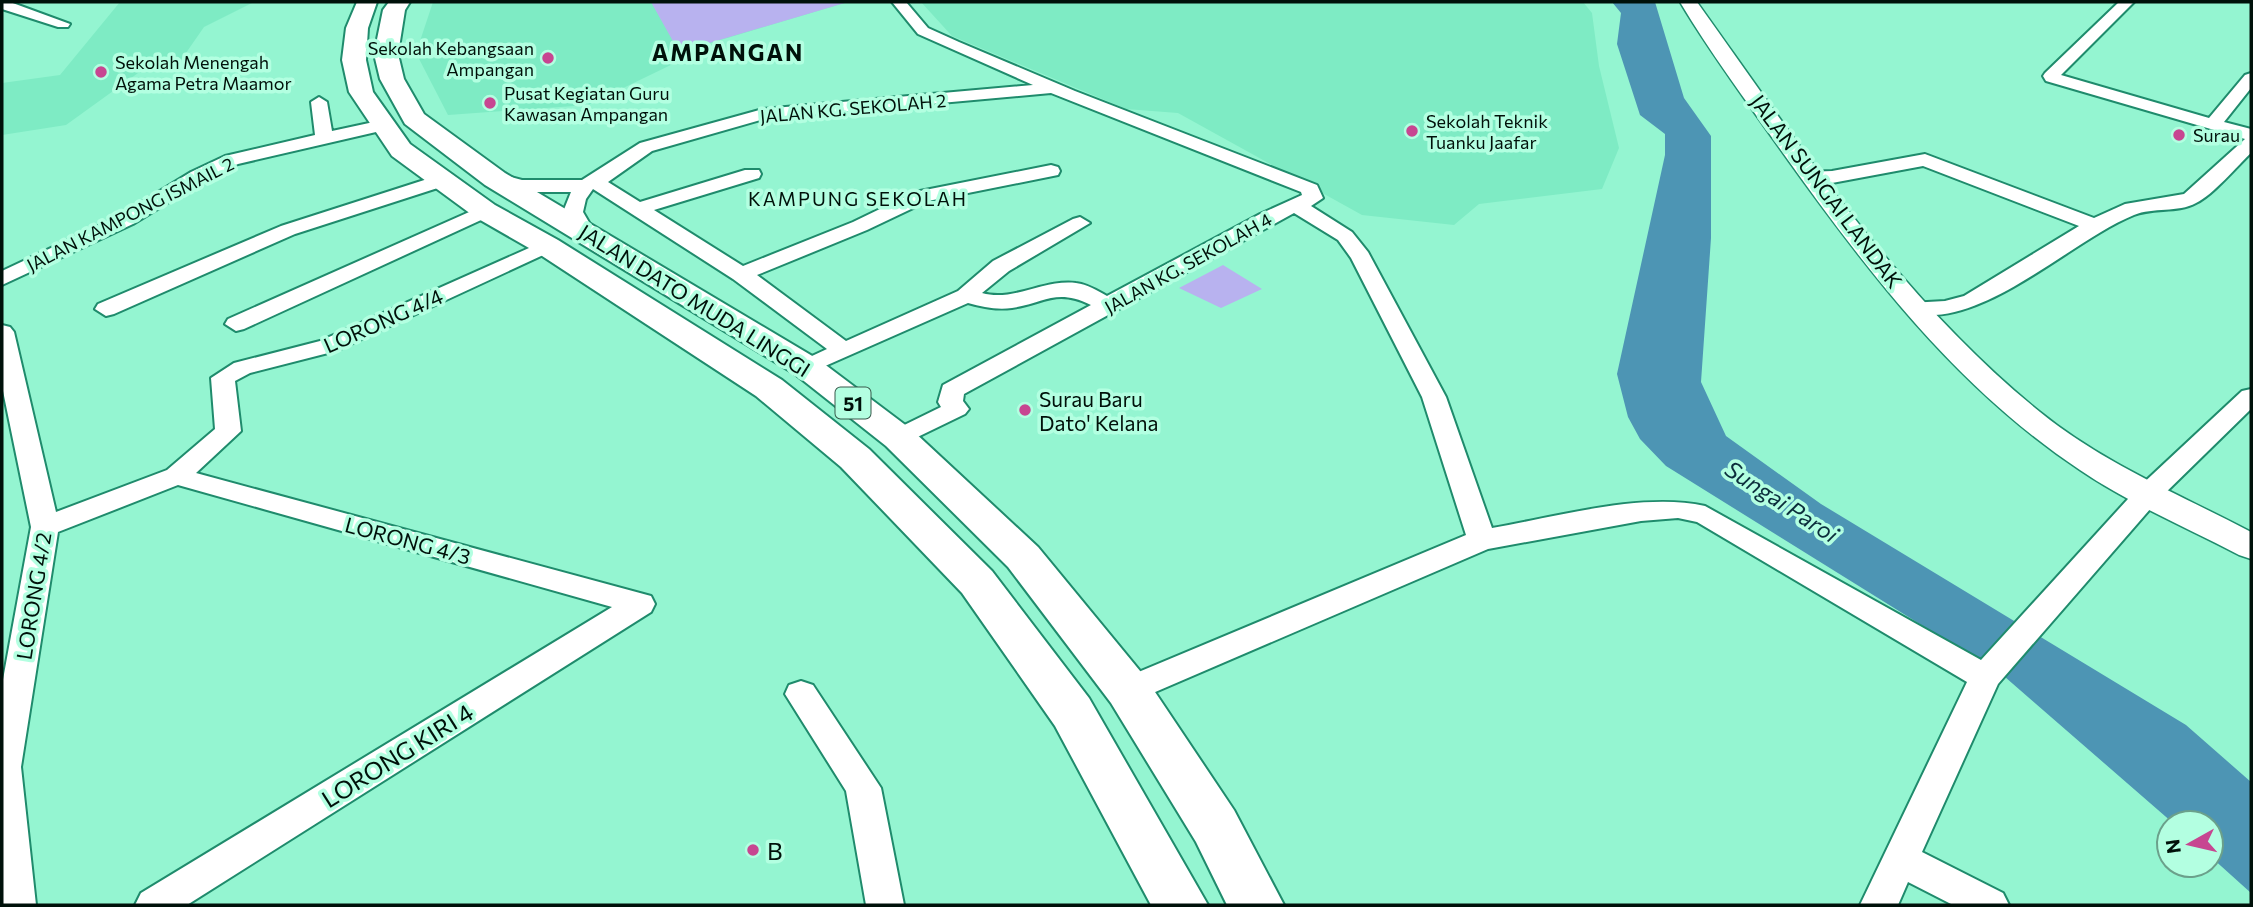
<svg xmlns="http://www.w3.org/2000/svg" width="2253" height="907" font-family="Commissioner,sans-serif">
  <rect width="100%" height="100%" fill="#94f5d1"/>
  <!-- built -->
  <path fill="#7eebc4" d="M 120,2 L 254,2 L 204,27 L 179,63 L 145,68 L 66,125 L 2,135 L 2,83 L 60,75 Z
    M 433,2 L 848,2 L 680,52 L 675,63 L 588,105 L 448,115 L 416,53 Z
    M 921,2 L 1583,2 L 1592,13 L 1599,66 L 1619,148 L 1602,189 L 1479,204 L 1454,225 L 1362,215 L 1178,113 L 1126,109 L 952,36 Z"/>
  <!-- green -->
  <path fill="#b8b2ef" d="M 651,2 L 848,2 L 679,52 Z
    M 1223,265 L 1262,289 L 1221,308 L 1179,288 Z"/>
  <!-- water -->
  <path fill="#4d95b4" d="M 1612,2 L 1655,2 L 1684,98 L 1711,136 L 1711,238 L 1701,382 L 1726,436 L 1821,504 L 2186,725 L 2251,782 L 2251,893 L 2211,857 L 2211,823 L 2173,823 L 2005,677 L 1666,466 L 1640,439 L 1628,417 L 1617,374 L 1665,155 L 1665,134 L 1640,115 L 1617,44 L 1621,13 Z"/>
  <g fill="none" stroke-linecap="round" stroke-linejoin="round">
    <!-- minor casing -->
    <g stroke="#1f8b6c" stroke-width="4">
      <path id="minor" d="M 2,2 L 10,2 L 70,24 L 68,27 L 58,27 L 2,9 Z
        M 892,2 L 906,2 L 928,28 L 959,42 L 1075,91 L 1317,185 L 1323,198 L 1311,206 L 1352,232 L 1368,252 L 1446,397 L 1492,528 C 1556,517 1642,492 1705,506 L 1981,660 L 2138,488 L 2242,391 L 2251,389 L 2251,409 L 2158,500 L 1998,684 L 1922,852 L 2003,893 L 2009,905 L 1953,905 L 1908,882 L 1898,905 L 1860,905 L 1967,682 L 1697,522 L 1678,518 L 1641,521 L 1488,549 L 1139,699 L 1128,703 L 1117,699 L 1112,690 L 1117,681 L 1466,535 L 1422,397 L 1351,258 L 1338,240 L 1294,213 L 964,394 L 963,401 L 969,409 L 965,414 L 899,446 L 890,444 L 886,438 L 890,432 L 941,407 L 938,402 L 943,385 L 1091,305 C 1056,288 1045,303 1012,308 C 996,310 983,307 968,303 L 807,374 L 799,372 L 795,367 L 799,362 L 827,349 L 733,279 L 593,189 L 586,199 L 583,212 L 594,231 L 584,237 L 577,235 L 563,212 L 571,192 L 522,192 L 488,183 L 486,179 L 495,173 L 522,180 L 582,180 L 640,143 L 763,109 L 1033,85 L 918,34 ZM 1051,93 L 1301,192 L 1302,195 L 1260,214 L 1107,296 C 1098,291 1087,284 1076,283 C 1044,279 1013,302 982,293 L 1009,271 L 1090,223 L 1080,217 L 1073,219 L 993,261 L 958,291 L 846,341 L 757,275 L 867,230 L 928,201 L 1058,175 L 1060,171 L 1058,167 L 1051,165 L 915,192 L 853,222 L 743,266 L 654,210 L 759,178 L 761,174 L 759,170 L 745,170 L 640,202 L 608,182 L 652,151 L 764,119 Z
        M 2119,2 L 2134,2 L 2061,75 L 2209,118 L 2245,75 L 2251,73 L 2251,88 L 2224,122 L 2251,129 L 2251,153 C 2237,166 2213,195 2196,203 C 2178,213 2153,207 2134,215 C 2068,242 1981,331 1909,313 L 1906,308 L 1909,303 L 1945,301 L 1964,296 L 2079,226 L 1923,166 L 1832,183 L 1805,180 L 1803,176 L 1805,172 L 1832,171 L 1925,154 L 2094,218 L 2125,204 L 2184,194 L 2245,139 L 2046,81 L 2043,76 L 2045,73 Z
        M 319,97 L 327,102 L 332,131 L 383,120 L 392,125 L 389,129 L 238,164 L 205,180 L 133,224 L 2,285 L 2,271 L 119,216 L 191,172 L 225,156 L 315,135 L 311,102 Z
        M 443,174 L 450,176 L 453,180 L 450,184 L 295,234 L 114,314 L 106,316 L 95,309 L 98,304 L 281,226 Z
        M 485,205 L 495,211 L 492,215 L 244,329 L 236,331 L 225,324 L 228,319 Z
        M 547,240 L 554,242 L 557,246 L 554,250 L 336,351 L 250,373 L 235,381 L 241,431 L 196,473 L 651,596 L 655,604 L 651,612 L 187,905 L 135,905 L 141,893 L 612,607 L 178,485 L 58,532 L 21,767 L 36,905 L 2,905 L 2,685 L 31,527 L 2,386 L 2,325 L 10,327 L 14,332 L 56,512 L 167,470 L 215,429 L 211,378 L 234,363 L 320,341 Z
        M 801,681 L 813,685 L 881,788 L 904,905 L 866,905 L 846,791 L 785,694 L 789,685 Z"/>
    </g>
    <!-- tertiary casing -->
    <g stroke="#1f8b6c" stroke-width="3">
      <path id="tertiary" d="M 1680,2 L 1697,2 C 1800,146 1900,299 2040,412 C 2104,464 2179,494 2251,532 L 2251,559 L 2239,555 C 2186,527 2130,504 2080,470 C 1955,387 1864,267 1778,146 C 1745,99 1709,51 1680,2 Z"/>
    </g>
    <!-- trunk casing -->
    <g stroke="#1f8b6c" stroke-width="4">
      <path id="trunk" d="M 357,2 L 377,2 L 368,28 L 366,60 L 373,92 L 410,144 L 495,205 L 558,240 L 782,380 L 869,449 L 992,571 L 1089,698 L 1208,905 L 1151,905 L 1055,726 L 962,593 L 841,467 L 756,396 L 536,252 L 475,217 L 392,156 L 349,92 L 342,60 L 346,28 Z
        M 389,2 L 410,2 L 405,10 L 398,54 L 404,79 L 424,114 L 505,173 L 819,360 L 912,430 L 1038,547 L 1145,677 L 1234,810 L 1284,905 L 1227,905 L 1196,842 L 1111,703 L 1008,567 L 886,446 L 795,374 L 485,185 L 405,124 L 380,79 L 374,54 L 383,10 Z"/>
    </g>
    <!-- minor -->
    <use href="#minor" fill="#fff" fill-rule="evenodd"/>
    <!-- tertiary -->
    <use href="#tertiary" fill="#fff" fill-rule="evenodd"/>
    <!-- trunk -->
    <use href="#trunk" fill="#fff" fill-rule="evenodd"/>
  </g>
  <!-- markers -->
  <g fill="#c74691" stroke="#b3ffe1" stroke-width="2.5">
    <circle cx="548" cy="58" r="7"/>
    <circle cx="101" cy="72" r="7"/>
    <circle cx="490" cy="103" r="7"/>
    <circle cx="1412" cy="131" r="7"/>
    <circle cx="2179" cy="135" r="7"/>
    <circle cx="1025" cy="410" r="7"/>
    <circle cx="753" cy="850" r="7"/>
  </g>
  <g text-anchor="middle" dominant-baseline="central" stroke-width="7" stroke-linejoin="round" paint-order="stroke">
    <!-- far-poi labels -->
    <g font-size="18" fill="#00110a" stroke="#b3ffe1" text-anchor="start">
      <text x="534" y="48" text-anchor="end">Sekolah Kebangsaan<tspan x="534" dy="21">Ampangan</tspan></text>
      <text x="115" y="62">Sekolah Menengah<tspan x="115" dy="21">Agama Petra Maamor</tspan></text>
      <text x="504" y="93">Pusat Kegiatan Guru<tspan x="504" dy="21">Kawasan Ampangan</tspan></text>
      <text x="1426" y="121">Sekolah Teknik<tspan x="1426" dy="21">Tuanku Jaafar</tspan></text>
      <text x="2193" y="135">Surau</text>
    </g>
    <!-- far-street labels -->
    <g font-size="18" fill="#00110a" stroke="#b3ffe1">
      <text transform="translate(853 108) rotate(-5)">JALAN KG. SEKOLAH 2</text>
      <text transform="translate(130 214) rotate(-27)">JALAN KAMPONG ISMAIL 2</text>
      <text transform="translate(1188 263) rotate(-29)">JALAN KG. SEKOLAH 4</text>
    </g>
    <!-- far-neighbourhood labels -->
    <g font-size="19" letter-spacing="2" fill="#00110a" stroke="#b3ffe1">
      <text x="858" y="198">KAMPUNG SEKOLAH</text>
    </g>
    <!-- shield labels -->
    <rect fill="#b3ffe1" stroke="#36584a" stroke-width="2" x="835.5" y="387.5" width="35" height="31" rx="5"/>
    <g font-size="19" font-weight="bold" fill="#00110a">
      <text x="853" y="403">51</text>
    </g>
    <!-- street labels -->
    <g font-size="21" fill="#00110a" stroke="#b3ffe1">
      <text transform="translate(1827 191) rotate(53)">JALAN SUNGAI LANDAK</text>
      <text transform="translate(695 300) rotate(32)">JALAN DATO MUDA LINGGI</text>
      <text transform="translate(383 320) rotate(-24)">LORONG 4/4</text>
      <text transform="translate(408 540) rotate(15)">LORONG 4/3</text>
      <text transform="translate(33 596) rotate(-81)">LORONG 4/2</text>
    </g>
    <!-- poi labels -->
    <g font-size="21" fill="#00110a" stroke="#b3ffe1" text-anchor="start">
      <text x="1039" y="398">Surau Baru<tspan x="1039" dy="24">Dato' Kelana</tspan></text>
    </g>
    <!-- far-district labels -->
    <g font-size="23" font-weight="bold" letter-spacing="2" fill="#00110a" stroke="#b3ffe1">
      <text x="728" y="52">AMPANGAN</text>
    </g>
    <!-- water labels -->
    <g font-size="23" font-style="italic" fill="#0c2e3c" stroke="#b3ffe1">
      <text transform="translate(1782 501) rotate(33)">Sungai Paroi</text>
    </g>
    <!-- near-street labels -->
    <g font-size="24" fill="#00110a" stroke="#b3ffe1">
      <text transform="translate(397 755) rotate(-32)">LORONG KIRI 4</text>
    </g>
    <!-- near-poi labels -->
    <g font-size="24" fill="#00110a" stroke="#b3ffe1" text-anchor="start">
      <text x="767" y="850">B</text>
    </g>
  </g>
  <!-- border -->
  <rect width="2253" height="907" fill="none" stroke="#00110a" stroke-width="7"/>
  <!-- north arrow -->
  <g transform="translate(2190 844) rotate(262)"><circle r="33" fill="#b3ffe1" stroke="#6ba08b" stroke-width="2"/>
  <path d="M0-5L12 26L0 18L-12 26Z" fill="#c74691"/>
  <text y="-10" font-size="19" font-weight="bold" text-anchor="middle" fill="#00110a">N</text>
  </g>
</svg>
